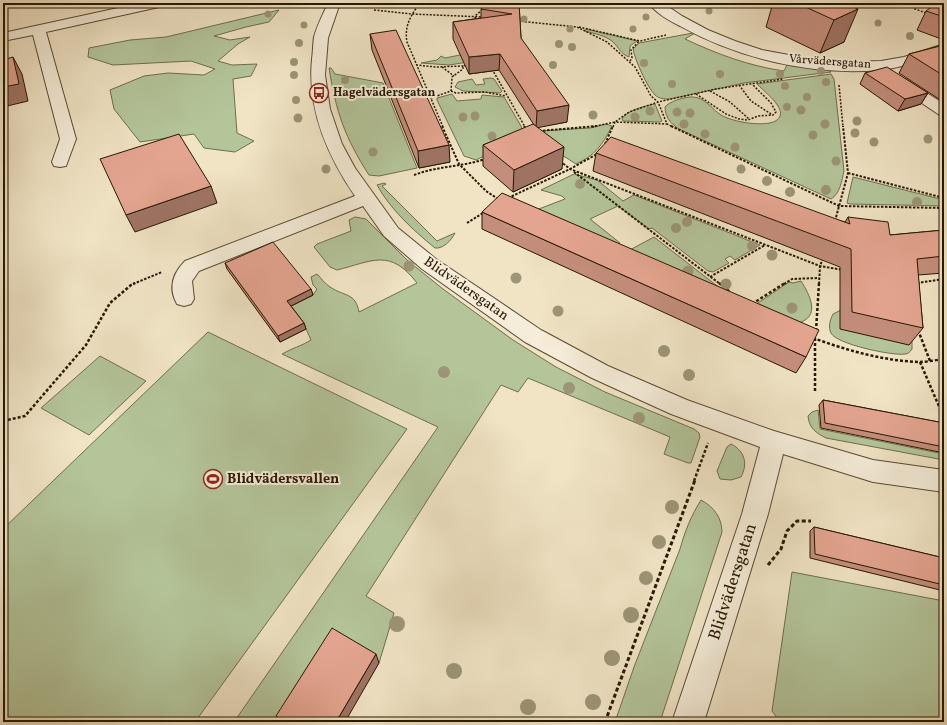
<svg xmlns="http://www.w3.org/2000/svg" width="947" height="725" font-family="Vollkorn,serif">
  <rect width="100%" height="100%" fill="#f0e4c5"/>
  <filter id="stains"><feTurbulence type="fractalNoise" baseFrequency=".005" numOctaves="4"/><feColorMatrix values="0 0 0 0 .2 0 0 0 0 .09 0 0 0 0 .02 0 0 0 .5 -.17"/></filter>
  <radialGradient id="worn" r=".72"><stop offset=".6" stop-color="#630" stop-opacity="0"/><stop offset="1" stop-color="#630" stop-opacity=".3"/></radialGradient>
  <!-- green -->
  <path fill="#b4c59a" stroke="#6e6e4e" d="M 279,10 L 269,22 L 246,27 L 214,36 L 230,40 L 250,37 L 238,44 L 218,61 L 232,65 L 257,64 L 251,76 L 233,79 L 237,133 L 254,141 L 235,152 L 204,148 L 194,134 L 140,142 L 114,109 L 110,90 L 144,76 L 168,73 L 204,75 L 215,69 L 191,61 L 113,65 L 88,57 L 89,48 L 130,40 L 166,37 Z
    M 586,29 L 637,41 L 630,46 L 629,57 C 621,54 619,48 613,42 C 605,35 595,34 585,31 Z
    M 693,33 L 695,33 L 685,39 C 717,54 749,66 784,71 L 788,63 L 825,68 L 831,72 L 744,83 L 670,99 C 665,99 659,99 655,95 C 647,87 635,60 633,49 L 639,43 Z
    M 470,53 L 481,60 L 449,65 L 421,63 L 437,60 L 441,56 L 445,58 Z
    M 329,68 L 331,68 L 335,74 L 383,83 L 417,168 L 379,176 L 369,175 C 345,138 336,112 329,68 Z
    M 831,74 L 834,79 L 844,171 C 842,180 840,194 831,199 L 679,129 C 671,124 665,117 665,107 C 668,102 686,96 693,97 C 704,97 712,109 721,115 C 732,122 767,128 777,120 C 782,116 781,111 778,106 C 773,98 764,91 757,84 Z
    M 491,78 L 494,79 L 502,91 L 500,93 L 463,91 L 455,87 L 458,82 L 472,79 L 476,85 L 485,84 L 483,79 Z
    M 452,94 L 457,101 L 481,99 L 482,95 L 504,97 L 521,126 L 523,132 L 519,139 L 476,160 L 464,156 L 437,100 L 437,98 Z
    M 655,104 L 662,121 L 660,122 L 623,121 L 622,119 C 627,110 645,106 655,104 Z
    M 606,124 L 612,126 C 603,144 595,156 576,164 L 551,148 L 541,131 L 590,128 Z
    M 574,174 L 597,180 L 623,201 L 634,195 L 760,245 L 735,260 L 730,256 L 725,259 L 729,263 L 713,272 L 708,271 L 652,228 L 649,229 L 618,206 L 590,219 L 620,243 L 617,245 L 536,210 L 565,199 L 562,196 L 541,190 Z
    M 853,177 L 944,200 L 944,206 L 850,204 L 847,203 Z
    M 384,183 L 386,184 L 382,186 L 437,241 L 455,233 C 451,241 443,249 435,248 C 414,231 390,209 377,185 Z
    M 355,217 L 366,219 L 407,260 L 443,289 L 513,340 L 556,367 L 605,392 L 694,429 L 699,433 L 700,437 L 691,463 L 688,463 L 664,454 L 670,437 L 528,378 L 518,392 L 501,385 L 366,596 L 394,613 L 379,663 L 337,637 L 284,722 L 234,722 L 438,427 L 282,354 C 292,348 302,346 311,340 L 306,329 L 289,307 L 313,295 L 317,289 L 313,285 L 311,277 L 317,274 C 321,278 325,284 330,287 C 345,297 355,292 359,312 L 417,283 C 390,248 373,261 337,270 L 330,267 L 314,247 L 317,244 L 351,231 L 349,220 Z
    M 654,237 L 725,292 L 628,251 Z
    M 801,281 C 810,295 821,317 798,323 L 755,305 L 789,282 L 793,283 Z
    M 841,310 L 912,327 L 912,349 C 910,352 908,354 905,354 C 892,356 836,344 831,333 C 828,327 830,320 833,314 Z
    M 208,332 L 407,429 L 195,722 L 3,722 L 3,529 Z
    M 100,356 L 146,381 L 89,435 L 41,408 Z
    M 818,410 L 820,429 L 944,454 L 944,460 L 826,438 C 816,433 809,428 808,416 L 812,412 Z
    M 731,444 C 745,451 748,464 741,477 L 731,480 L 720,479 L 717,471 L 727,447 Z
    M 701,500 C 714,507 722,518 722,532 L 660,722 L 615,722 L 634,667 L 680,549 C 685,531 691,516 701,500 Z
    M 792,572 L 944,601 L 944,722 L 780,722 L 772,711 Z"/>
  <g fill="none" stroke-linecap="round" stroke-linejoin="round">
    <!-- minor casing -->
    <g stroke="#594a32" stroke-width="2">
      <path id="minor" d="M 141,3 L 165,3 L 164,6 L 159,7 L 46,32 L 76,139 L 66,166 L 60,167 L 54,166 L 52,162 L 60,139 L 33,35 L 3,41 L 3,33 Z
        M 328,3 L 340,3 L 328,38 L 325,75 L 330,109 L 342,144 L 355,168 L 398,228 L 436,259 L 541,330 L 608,366 L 687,400 L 774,431 L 873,460 L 944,470 L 944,492 L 873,482 L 783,454 L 768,514 L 704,722 L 672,722 L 742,514 L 760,447 L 671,414 L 592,378 L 525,342 L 422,269 L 384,236 L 363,206 L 199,271 L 192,281 L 194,299 L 191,304 L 184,306 L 177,304 C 168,288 173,273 185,261 L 355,196 C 327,155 307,109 312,59 C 313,52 313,44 314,37 C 317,26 323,14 328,3 Z
        M 649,3 L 663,3 L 682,16 L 708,30 L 735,41 L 762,50 L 816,60 L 845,62 L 881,61 L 904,57 L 944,44 L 944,53 C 923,60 901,68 880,70 C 812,76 739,59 680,26 C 670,21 655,13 649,3 Z
        M 900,78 L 905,79 L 944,104 L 944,116 L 938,114 L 895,85 L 893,82 L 895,79 Z"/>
    </g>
    <!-- path-far3 -->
    <path stroke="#271701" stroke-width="1.5" stroke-dasharray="2 1.5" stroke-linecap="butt" d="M 420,3 C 411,15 404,26 407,42 L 443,127
      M 760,3 L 774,9
      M 910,3 L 915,9 L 929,14
      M 374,10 L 412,14 L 483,17
      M 518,21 L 577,27 L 607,42 L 635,67 L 651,96 L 658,102 L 667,124 L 673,127
      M 476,22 L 475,16 L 482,10
      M 579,27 L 640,41 L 666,35
      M 630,61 L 632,58 L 631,50 L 639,41
      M 416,65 L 436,67 L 463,66
      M 442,67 L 454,76
      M 492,69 L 525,127
      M 739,85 L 751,101 L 771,114
      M 839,85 L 843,127
      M 451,91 L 456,93 L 485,92 L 506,96
      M 710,91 L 730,102 L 749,119
      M 696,94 L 726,114 L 739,119 L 748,120 L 758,116 L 773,115 L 776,112 L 771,103 L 752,84
      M 431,98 L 451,91 L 452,77 L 463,69 L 463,66 L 467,65
      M 592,127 L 615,122 L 629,112 L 658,102 L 716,89 L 783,79
      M 613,127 L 615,122 L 667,124"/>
    <!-- path-far2 -->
    <path stroke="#271701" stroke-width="2" stroke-dasharray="2.5 1.5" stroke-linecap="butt" d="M 442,126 L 459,164 L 486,191 L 498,199
      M 524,126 L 526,129
      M 671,126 L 839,206 L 944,208
      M 539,131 L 597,126
      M 605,144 L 613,126
      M 560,161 L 570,169 L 820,266 L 843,270
      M 574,172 L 720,284
      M 848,173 L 944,198
      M 414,175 C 437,166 462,167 485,159
      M 508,198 L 570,169 L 597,154
      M 835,221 L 848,173 L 843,126
      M 467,223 L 483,213
      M 710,277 L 765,245
      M 917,283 L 944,279
      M 133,284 L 162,272
      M 784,284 L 792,279 L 819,278
      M 819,284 L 820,266 L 823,258"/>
    <!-- path-far1 -->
    <path stroke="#271701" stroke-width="2.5" stroke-dasharray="3 2" stroke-linecap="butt" d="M 719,283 L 730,292
      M 752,304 L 785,283
      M 918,330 L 930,361
      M 816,331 L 819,283
      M 813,338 C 846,350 884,361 919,362 C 927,362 936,360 944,359
      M 815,338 L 815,391
      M 920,362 L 941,411
      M 3,421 L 25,416 L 86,345 L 110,303 L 131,285 L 135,283
      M 694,481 L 708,443"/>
    <!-- path -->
    <path stroke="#271701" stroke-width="3" stroke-dasharray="4 2.5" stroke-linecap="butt" d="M 768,565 L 781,549 L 787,531 L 797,521 L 811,521
      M 605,722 L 695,480"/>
    <!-- minor -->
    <use href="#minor" fill="#f5edd9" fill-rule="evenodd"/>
  </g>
  <!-- trees -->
  <g fill="#9c9577">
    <circle cx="709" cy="11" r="3.5"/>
    <circle cx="268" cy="14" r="3.5"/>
    <circle cx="646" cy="17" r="3.5"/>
    <circle cx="524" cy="19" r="3.5"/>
    <circle cx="878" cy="23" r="3.5"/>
    <circle cx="304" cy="25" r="3.5"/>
    <circle cx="570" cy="29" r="3.5"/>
    <circle cx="633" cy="29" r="3.5"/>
    <circle cx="910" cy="36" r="4"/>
    <circle cx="299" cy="43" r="4"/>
    <circle cx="559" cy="44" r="4"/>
    <circle cx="572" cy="47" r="4"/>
    <circle cx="294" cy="62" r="4"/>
    <circle cx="644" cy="63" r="4"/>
    <circle cx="553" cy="65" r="4"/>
    <circle cx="821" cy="71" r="4"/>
    <circle cx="720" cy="74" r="4"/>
    <circle cx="780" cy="74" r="4"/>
    <circle cx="294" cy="75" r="4"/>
    <circle cx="345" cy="80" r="4"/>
    <circle cx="826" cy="82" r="4"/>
    <circle cx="672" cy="84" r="4"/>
    <circle cx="785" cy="86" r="4"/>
    <circle cx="807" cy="97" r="4"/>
    <circle cx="296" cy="100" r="4"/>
    <circle cx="787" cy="107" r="4"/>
    <circle cx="801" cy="110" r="4.5"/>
    <circle cx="650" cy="111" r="4.5"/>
    <circle cx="677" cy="112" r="4.5"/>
    <circle cx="690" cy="113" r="4.5"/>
    <circle cx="593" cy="115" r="4.5"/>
    <circle cx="475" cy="116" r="4.5"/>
    <circle cx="463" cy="117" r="4.5"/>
    <circle cx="635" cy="117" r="4.5"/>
    <circle cx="298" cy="118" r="4.5"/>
    <circle cx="857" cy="121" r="4.5"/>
    <circle cx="684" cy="124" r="4.5"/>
    <circle cx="825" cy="124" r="4.5"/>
    <circle cx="855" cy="133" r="4.5"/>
    <circle cx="705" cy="134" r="4.5"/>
    <circle cx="813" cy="135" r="4.5"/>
    <circle cx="492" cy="136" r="4.5"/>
    <circle cx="928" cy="139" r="4.5"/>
    <circle cx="874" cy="142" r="4.5"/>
    <circle cx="735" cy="147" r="4.5"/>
    <circle cx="373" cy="152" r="4.5"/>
    <circle cx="836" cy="161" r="4.5"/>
    <circle cx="326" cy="169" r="4.5"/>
    <circle cx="741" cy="169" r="4.5"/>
    <circle cx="767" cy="181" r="5"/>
    <circle cx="580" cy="184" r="5"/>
    <circle cx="826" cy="190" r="5"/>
    <circle cx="790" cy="192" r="5"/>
    <circle cx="917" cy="202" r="5"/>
    <circle cx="687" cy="222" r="5"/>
    <circle cx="676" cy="228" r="5"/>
    <circle cx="752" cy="246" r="5"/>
    <circle cx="772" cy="255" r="5.5"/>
    <circle cx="409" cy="266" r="5.5"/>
    <circle cx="688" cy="271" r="5.5"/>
    <circle cx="516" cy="278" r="5.5"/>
    <circle cx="726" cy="284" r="5.5"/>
    <circle cx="792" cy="308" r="5.5"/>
    <circle cx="558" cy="311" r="5.5"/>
    <circle cx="664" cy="351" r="6"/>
    <circle cx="444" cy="372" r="6"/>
    <circle cx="689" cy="375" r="6"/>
    <circle cx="569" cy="388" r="6"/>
    <circle cx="639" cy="418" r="6"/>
    <circle cx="672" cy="507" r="7"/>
    <circle cx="659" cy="542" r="7"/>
    <circle cx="646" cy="578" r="7"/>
    <circle cx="631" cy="615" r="8"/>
    <circle cx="397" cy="624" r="8"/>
    <circle cx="612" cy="658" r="8"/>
    <circle cx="454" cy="671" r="8"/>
    <circle cx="593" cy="702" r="8"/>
    <circle cx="528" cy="707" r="8"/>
  </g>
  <!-- wall -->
  <path fill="#c48e7c" stroke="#271701" d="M 519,3 L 521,38 L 567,122 L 537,127 L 562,169 L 513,192 L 483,166 L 483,145 L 534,125 L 499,70 L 469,74 L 453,39 L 453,22 L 481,18 L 481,9 Z
    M 773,3 L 845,3 L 844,42 L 820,53 L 766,27 Z
    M 944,3 L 944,40 L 917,30 L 926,11 Z
    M 370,34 L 450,162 L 419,168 L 372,50 Z
    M 944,45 L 944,98 L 939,99 L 899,73 L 909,54 Z
    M 865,73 L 928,93 L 921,104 L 898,111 L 860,84 Z
    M 596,153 L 845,222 L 848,217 L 890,235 L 944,230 L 944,273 L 918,275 L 923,328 L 909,345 L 840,329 L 840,267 L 593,171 Z
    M 482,212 L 806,357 L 796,373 L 482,229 Z
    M 225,263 L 311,289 L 313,295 L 291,306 L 304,323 L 306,329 L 280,342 L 227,269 Z
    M 823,400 L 944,423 L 944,453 L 821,428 L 819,405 Z
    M 814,527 L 944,558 L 944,591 L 810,558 L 810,531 Z"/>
  <!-- shaded-wall -->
  <path fill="#a07465" stroke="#271701" d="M 858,9 L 844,42 L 820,53 L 834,20 Z
    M 500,54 L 499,70 L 469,74 L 469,57 Z
    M 13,57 L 22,74 L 28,101 L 3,107 L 3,87 Z
    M 944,91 L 944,97 L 939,99 Z
    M 928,93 L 921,104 L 898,111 L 905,99 Z
    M 569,105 L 567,122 L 536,128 L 537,111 Z
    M 449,145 L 450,162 L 419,168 L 418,151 Z
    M 564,147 L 562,169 L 513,192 L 514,170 Z
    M 211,186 L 217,203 L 135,232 L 126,215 Z
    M 311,289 L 313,295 L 289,307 L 287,301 Z
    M 304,323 L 306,329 L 280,342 L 278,336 Z
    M 376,654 L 379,663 L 345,722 L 336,722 Z"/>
  <!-- building -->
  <path fill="#e4a590" stroke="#271701" d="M 485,3 L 519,3 L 521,38 L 569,105 L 537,111 L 500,54 L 469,57 L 453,22 L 512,14 L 481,9 Z
    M 797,3 L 845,3 L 858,9 L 834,20 Z
    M 937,3 L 944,3 L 944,17 L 926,11 Z
    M 396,30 L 449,145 L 418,151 L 370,34 Z
    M 944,45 L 944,76 L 909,54 Z
    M 13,57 L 19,84 L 3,87 L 3,60 Z
    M 887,67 L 928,93 L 905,99 L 865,73 Z
    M 533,124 L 564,147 L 514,170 L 483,145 Z
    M 179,134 L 211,186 L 126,215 L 100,159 Z
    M 611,137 L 850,224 L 848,217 L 888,222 L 890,235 L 944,230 L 944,256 L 917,259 L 923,328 L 852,312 L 851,249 L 596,153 Z
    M 502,193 L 819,330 L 806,357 L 482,212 Z
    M 273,242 L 311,289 L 287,301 L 304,323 L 278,336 L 225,263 Z
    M 823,400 L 944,423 L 944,447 L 825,423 Z
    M 814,527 L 944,558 L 944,585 L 815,554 Z
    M 332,628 L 376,654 L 336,722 L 285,722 L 276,716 Z"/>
  <!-- icons -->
  <defs>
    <g id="bus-ring" transform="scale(1)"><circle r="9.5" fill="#f5edd9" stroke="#8f2418" stroke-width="1.5"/><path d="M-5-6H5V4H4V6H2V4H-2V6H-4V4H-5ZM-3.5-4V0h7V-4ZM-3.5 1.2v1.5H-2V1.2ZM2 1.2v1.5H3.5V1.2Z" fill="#8f2418"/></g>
    <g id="stadium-ring" transform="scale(1)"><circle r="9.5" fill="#f5edd9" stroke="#8f2418" stroke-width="1.5"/><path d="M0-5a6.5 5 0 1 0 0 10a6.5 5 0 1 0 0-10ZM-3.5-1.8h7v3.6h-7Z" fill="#8f2418"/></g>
  </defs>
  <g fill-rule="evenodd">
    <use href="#bus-ring" x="319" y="93"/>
    <use href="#stadium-ring" x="213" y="479"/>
  </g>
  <g text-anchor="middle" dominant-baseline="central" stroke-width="4" stroke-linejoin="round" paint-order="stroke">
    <!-- far-street labels -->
    <g font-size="12" fill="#271701" stroke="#f5edd9">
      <text transform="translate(830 62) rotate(4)">Vårvädersgatan</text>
    </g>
    <!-- far-poi labels -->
    <g font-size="12" font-weight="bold" fill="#271701" stroke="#f5edd9" text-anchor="start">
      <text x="333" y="93">Hagelvädersgatan</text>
    </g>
    <!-- street labels -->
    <g font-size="14" fill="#271701" stroke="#f5edd9">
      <text transform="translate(466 289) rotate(35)">Blidvädersgatan</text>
    </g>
    <!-- poi labels -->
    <g font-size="14" font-weight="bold" fill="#271701" stroke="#f5edd9" text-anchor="start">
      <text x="227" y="479">Blidvädersvallen</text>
    </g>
    <!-- near-street labels -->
    <g font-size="17" fill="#271701" stroke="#f5edd9">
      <text transform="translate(733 582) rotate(-72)">Blidvädersgatan</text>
    </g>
  </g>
  <!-- margin -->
  <rect width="947" height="725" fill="none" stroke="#f0e4c5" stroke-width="16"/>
  <rect x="4" y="4" width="939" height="717" fill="none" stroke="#271701" stroke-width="2"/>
  <rect x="8" y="8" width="931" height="709" fill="none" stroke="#271701"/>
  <rect width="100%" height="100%" filter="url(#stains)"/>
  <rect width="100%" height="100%" fill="url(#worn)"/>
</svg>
